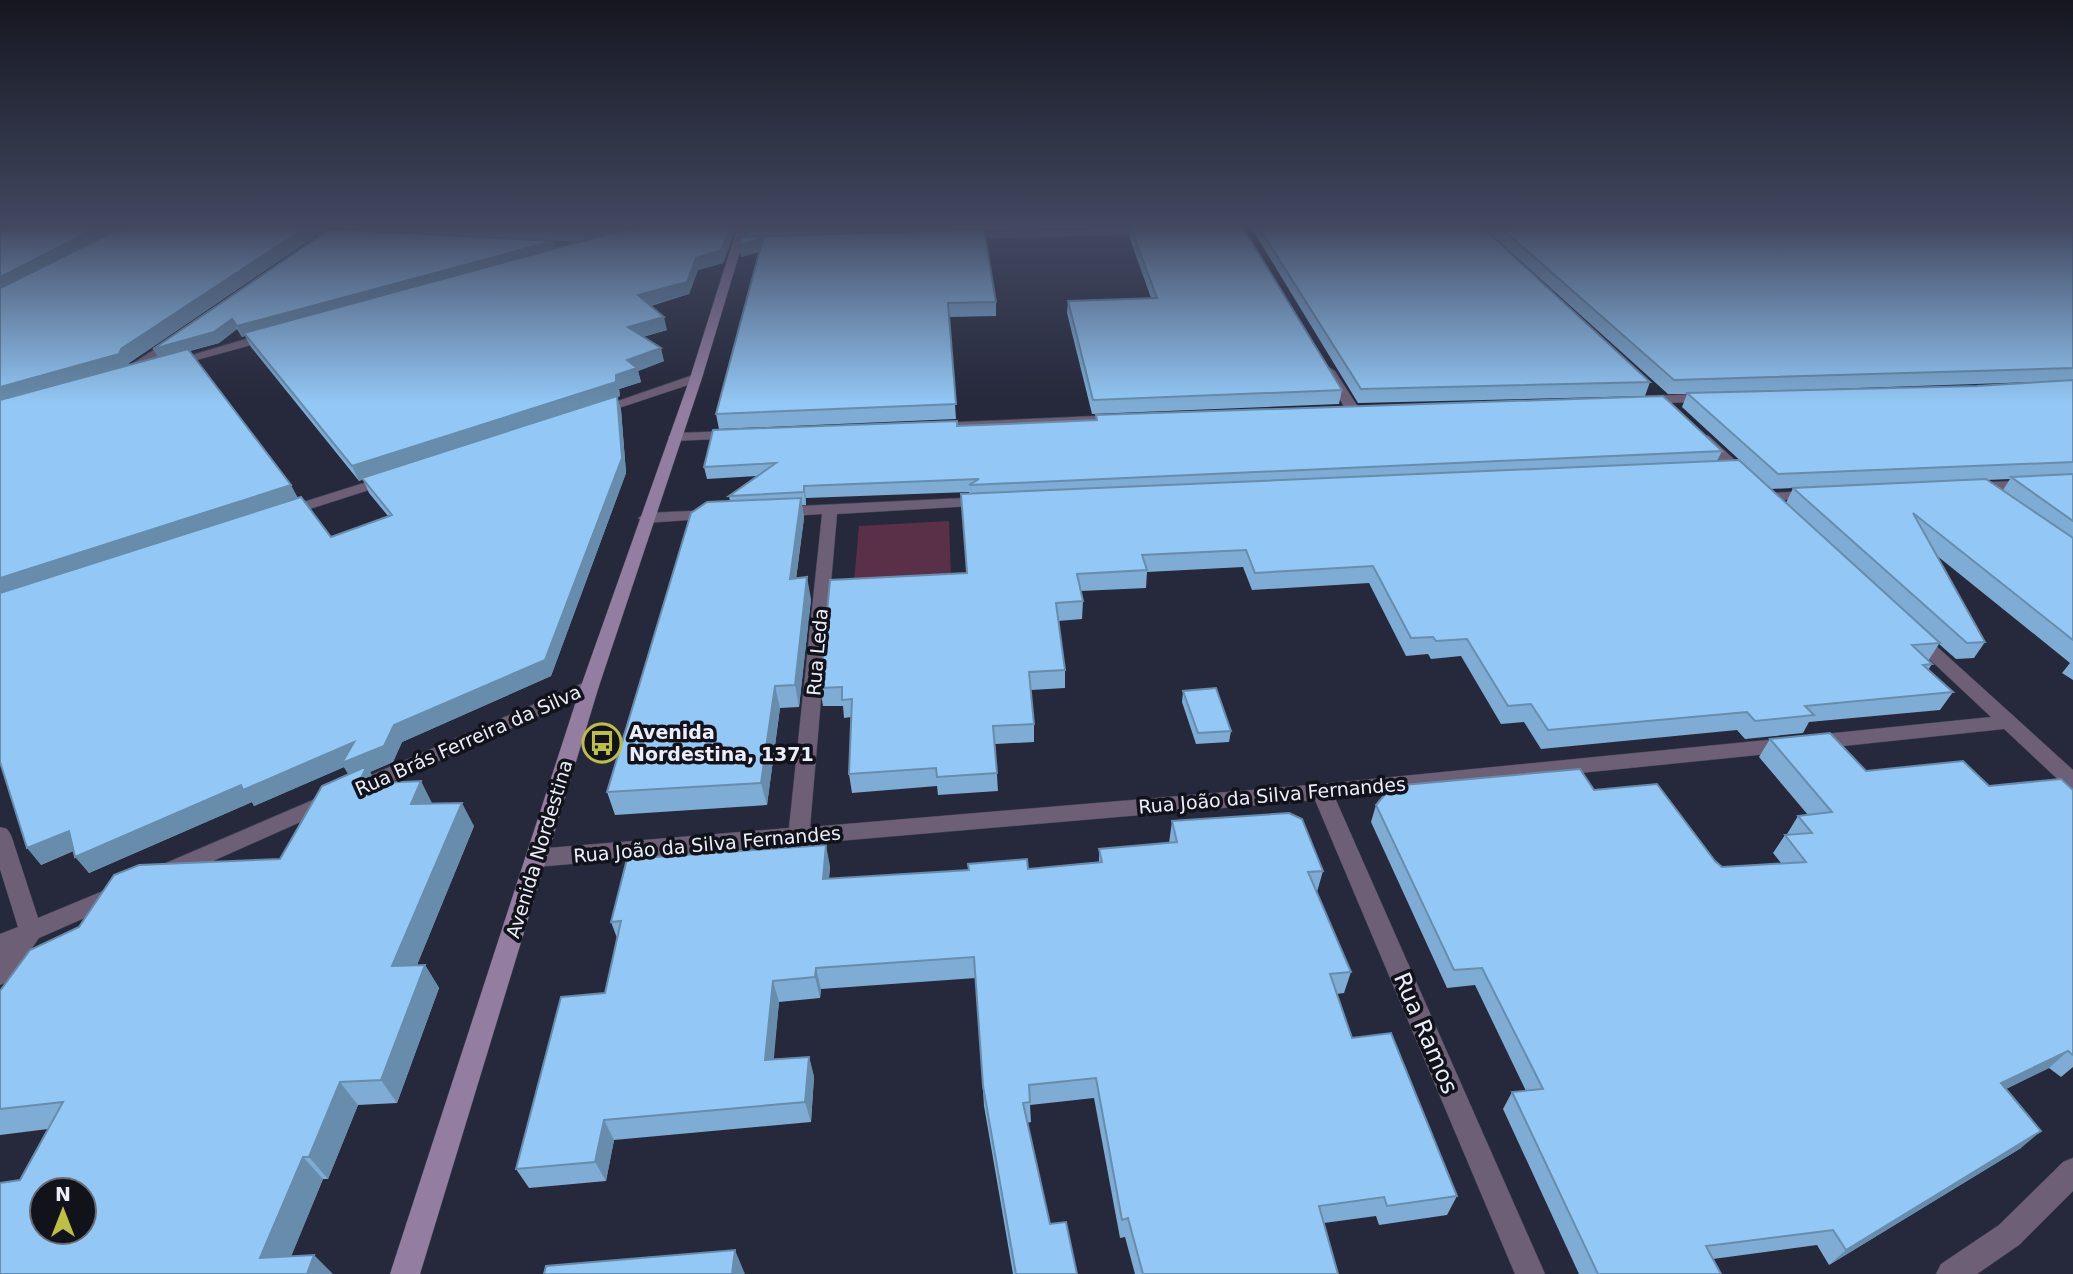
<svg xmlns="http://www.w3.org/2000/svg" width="2073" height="1274" font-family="'DejaVu Sans',sans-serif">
  <rect width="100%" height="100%" fill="#26283b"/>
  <!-- green -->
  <path fill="#5a3048" d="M 949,521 L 951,575 L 854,581 L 859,526 Z"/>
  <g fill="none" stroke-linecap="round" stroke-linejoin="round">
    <!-- minor casing -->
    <g stroke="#424456" stroke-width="1">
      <path id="minor" d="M 1219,225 L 1320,225 L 1315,228 L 1221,231 L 1216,228 Z
        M 289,229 L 345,231 L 350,234 L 345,237 L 285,234 L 284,232 Z
        M 1155,229 L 1155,233 L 1151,234 L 962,239 L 957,236 L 962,233 Z
        M 531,240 L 590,243 L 595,246 L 590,249 L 527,245 L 527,241 Z
        M 269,332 L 275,336 L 273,339 L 171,367 L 165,363 Z
        M 174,337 L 178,338 L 178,344 L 132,375 L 124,375 L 124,369 Z
        M 1329,367 L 1335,371 L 1360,410 L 1358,413 L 1348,413 L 1346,410 L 1323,371 Z
        M 696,374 L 700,375 L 700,381 L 604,413 L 594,413 L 592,410 Z
        M 1709,394 L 1714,395 L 1714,401 L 1643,404 L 1636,400 L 1643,396 Z
        M 1118,415 L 1123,416 L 1123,422 L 936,431 L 929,427 L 936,423 Z
        M 733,431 L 740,435 L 738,438 L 675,441 L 668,437 L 675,433 Z
        M 1704,435 L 1709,436 L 1750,474 L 1752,477 L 1750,480 L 1740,480 L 1699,442 L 1699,436 Z
        M 386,476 L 391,477 L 393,480 L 391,483 L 291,515 L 286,517 L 278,512 L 281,509 Z
        M 2073,478 L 2073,486 L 1972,491 L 1965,487 L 1972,483 Z
        M 1811,491 L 1818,495 L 1816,498 L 1766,501 L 1759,497 L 1766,493 Z
        M 985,497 L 993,502 L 990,505 L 837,514 L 810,827 L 1322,784 L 1787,738 L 1794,740 L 1797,745 L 1794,750 L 1787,752 L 1335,798 L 1545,1274 L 1515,1274 L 1315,800 L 536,867 L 528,864 L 525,858 L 528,852 L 536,849 L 789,828 L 822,514 L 779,517 L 771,512 L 779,507 Z
        M 712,510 L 717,512 L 720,515 L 717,518 L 646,523 L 638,518 L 646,513 Z
        M 1916,631 L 1922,633 L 2073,770 L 2073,789 L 2066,787 L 2004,729 L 1815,749 L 1808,747 L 1805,742 L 1808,737 L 1815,735 L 1991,717 L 1910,641 L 1907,637 Z
        M 590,680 L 597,682 L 599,686 L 597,690 L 360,796 L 353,799 L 346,796 L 343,791 L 346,786 Z
        M 327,794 L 334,797 L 337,802 L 334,807 L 175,878 L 167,881 L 159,878 L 156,872 L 159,866 Z
        M 0,827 L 7,829 L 11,835 L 38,918 L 115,886 L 123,889 L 126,895 L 123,901 L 39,938 L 8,982 L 0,985 L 0,934 L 18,927 L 0,869 Z
        M 2073,1158 L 2073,1191 L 2019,1245 L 1977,1274 L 1936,1274 L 1941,1264 L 1999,1225 L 2063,1162 Z"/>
    </g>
    <!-- secondary casing -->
    <g stroke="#424456" stroke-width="1">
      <path id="secondary" d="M 738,225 L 748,225 L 702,378 L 599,686 L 420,1274 L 390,1274 L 581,686 L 690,378 Z"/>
    </g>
    <!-- minor -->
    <use href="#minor" fill="#6d5f75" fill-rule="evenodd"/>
    <!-- secondary -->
    <use href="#secondary" fill="#937da0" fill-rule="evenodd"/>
  </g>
  <!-- wall -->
  <path fill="#7eacd4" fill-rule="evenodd" d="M 0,226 L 737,226 L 723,263 L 698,270 L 689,294 L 651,306 L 667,330 L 643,337 L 664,361 L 638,371 L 641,382 L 619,389 L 620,396 L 617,397 L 621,410 L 626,473 L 551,676 L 402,742 L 393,762 L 370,772 L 376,783 L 433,804 L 474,826 L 417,965 L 425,965 L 439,988 L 397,1103 L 358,1105 L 328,1179 L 323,1179 L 291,1256 L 333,1274 L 20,1180 L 48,1129 L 0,1135 L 0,991 L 280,859 L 348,774 L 344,767 L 254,806 L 252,802 L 89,873 L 73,851 L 41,865 ZM 308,226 L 578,242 L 556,248 L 554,241 L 330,229 L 158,357 L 128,365 L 129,363 L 313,238 ZM 237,329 L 242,337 L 245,336 L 251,347 L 359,481 L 363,479 L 369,493 L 388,516 L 331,537 L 298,498 L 190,351 L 219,343 Z
    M 745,226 L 1117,226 L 984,230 L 996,302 L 996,316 L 949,317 L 956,419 L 719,429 L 716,414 L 759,252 L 741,257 L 747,237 Z
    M 1130,226 L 1342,390 L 1339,404 L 1092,414 L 1067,313 L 1068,301 L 1151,298 L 1129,236 Z
    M 1254,226 L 1481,226 L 1650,382 L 1645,396 L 1358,403 L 1254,232 Z
    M 1482,226 L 2073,226 L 2073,680 L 2062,673 L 2070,663 L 1936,555 L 1985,642 L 1974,658 L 1956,659 L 1939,644 L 1928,661 L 1932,664 L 1928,670 L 1953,692 L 1940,710 L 1809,722 L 1803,733 L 1745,739 L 1737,730 L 1541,749 L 1524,722 L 1501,724 L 1461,656 L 1431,659 L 1428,654 L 1406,656 L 1369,583 L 1252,590 L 1243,567 L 1147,572 L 1146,588 L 1081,591 L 1083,601 L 1082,619 L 1058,621 L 1065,670 L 1065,688 L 1031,690 L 1034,724 L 1034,742 L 995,744 L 998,791 L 938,795 L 937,786 L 852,793 L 849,774 L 851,717 L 844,718 L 843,706 L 823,706 L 820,688 L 967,573 L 969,492 L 806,498 L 806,505 L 802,505 L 804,518 L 796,579 L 811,599 L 799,707 L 780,708 L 767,805 L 615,815 L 607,792 L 730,501 L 729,496 L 757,476 L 707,479 L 704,467 L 957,426 L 1096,420 L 1096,415 L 1722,451 L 1717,461 L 1786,503 L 1793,488 L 1771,489 L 1682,407 L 1687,394 L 1668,394 ZM 2035,382 L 1977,386 L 1744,392 ZM 2010,479 L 2003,490 L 1987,480 Z
    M 1183,691 L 1231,731 L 1229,742 L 1196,744 L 1182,702 Z
    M 1770,739 L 1866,771 L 1989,786 L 2073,790 L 2073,1067 L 2061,1077 L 2049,1068 L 2006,1089 L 2021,1148 L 1829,1265 L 1817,1245 L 1713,1259 L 1721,1274 L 1579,1274 L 1503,1109 L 1512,1092 L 1526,1091 L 1475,985 L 1447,988 L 1371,822 L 1376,805 L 1594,790 L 1715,861 L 1722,867 L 1781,863 L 1773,853 L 1785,835 L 1788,835 L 1787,834 L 1798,816 L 1808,815 L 1759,757 Z
    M 1172,821 L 1323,871 L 1317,892 L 1351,972 L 1344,993 L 1336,994 L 1352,1038 L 1457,1196 L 1447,1215 L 1379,1225 L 1376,1216 L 1324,1223 L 1338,1274 L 1135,1274 L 1125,1237 L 1120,1238 L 1094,1098 L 1030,1105 L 1031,1122 L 1027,1123 L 1050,1224 L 1077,1274 L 1013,1274 L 984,1106 L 976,978 L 821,989 L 820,998 L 779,1002 L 773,1059 L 809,1057 L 814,1077 L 811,1122 L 614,1140 L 606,1181 L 529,1188 L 516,1169 L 605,993 L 617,938 L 611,922 L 830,866 L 829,879 L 1028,869 L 1099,863 L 1099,849 L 1169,843 Z"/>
  <!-- shaded-wall -->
  <path fill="#678cac" d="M 101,226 L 129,226 L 0,294 L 0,277 Z
    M 308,226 L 313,238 L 129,363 L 127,368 L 0,403 L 0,387 L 121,349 Z
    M 600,226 L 645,226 L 585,242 L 582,230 Z
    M 731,226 L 737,226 L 723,263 L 698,270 L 689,294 L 641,308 L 638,295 L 696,258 Z
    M 763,238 L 765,250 L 741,257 L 739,245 Z
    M 554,241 L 557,251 L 244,333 L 245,336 L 242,337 L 237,326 Z
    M 664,317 L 667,330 L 631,340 L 628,327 Z
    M 232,319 L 237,329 L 219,343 L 159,359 L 153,349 Z
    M 661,348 L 664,361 L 638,371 L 641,382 L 619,389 L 620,396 L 617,397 L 621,410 L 626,473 L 551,676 L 402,742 L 393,762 L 370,772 L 380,789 L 371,808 L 352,780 L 344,767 L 254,806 L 252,802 L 89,873 L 75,857 L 241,785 L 394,725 L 617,397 L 359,481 L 352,466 L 616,375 L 627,360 Z
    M 291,485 L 299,500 L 0,597 L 0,578 Z
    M 804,486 L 806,498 L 806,505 L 804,492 Z
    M 801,498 L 804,518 L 793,601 L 790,579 Z
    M 807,577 L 811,599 L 799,707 L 795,685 Z
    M 775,686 L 780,708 L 767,805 L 761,783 Z
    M 421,781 L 433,805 L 411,804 Z
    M 462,803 L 474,826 L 407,989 L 392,966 Z
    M 69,831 L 83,847 L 41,865 L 27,848 Z
    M 826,845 L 830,866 L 827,900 L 823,879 Z
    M 425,965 L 439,988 L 397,1103 L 381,1080 Z
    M 816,968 L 821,989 L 820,998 L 815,977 Z
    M 773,981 L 779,1002 L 772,1080 L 765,1060 Z
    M 2068,1051 L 2049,1068 L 1983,1100 L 2001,1083 Z
    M 809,1057 L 814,1077 L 811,1122 L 805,1102 Z
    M 340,1082 L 358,1105 L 328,1179 L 309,1157 Z
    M 604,1120 L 614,1140 L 606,1181 L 595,1162 Z
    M 2041,1131 L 2021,1148 L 1829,1265 L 1846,1250 Z
    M 303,1157 L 323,1179 L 284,1274 L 260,1258 Z
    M 735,1250 L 745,1274 L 732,1274 Z
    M 314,1255 L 333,1274 L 307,1274 Z"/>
  <!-- building -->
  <path fill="#93c8f6" stroke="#678cac" stroke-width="2" fill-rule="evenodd" d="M 0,226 L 101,226 L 0,277 Z
    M 125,226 L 308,226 L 121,349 L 119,354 L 0,387 L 0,288 Z
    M 497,226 L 600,226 L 582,230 Z
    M 638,226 L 731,226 L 721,250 L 696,258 L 687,282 L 638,295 L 664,317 L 628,327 L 661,348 L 627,360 L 637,368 L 616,375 L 616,382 L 352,466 L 244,333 Z
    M 1130,226 L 1242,226 L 1342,390 L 1093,400 L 1068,301 L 1157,298 Z
    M 1258,226 L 1481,226 L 1650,382 L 1361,389 Z
    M 1499,226 L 2073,226 L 2073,368 L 1674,380 Z
    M 330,229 L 554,241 L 237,326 L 232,319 L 214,332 L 153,349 Z
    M 984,229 L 996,302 L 948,303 L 956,404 L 716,414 L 763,238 L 739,245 L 741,237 Z
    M 188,349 L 291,485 L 0,578 L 0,400 Z
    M 2073,380 L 2073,462 L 1778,474 L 1687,393 L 1977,386 Z
    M 617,396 L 622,458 L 545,660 L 394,725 L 384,746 L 342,763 L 354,742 L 243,790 L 241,785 L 75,857 L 69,831 L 27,848 L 0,762 L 0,593 L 301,497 L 331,537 L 392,515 L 362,478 Z
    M 1663,396 L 1722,451 L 969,485 L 979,479 L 804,486 L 804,492 L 729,496 L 776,463 L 704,467 L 713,430 L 957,421 L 957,426 L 1097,420 L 1096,415 Z
    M 1739,460 L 1940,643 L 1912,645 L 1932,664 L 1923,665 L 1953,692 L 1805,706 L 1814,715 L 1755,721 L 1747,712 L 1548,730 L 1531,704 L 1508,706 L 1467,639 L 1436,641 L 1433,637 L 1411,638 L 1373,566 L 1255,573 L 1246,550 L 1142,555 L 1147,570 L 1077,574 L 1083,601 L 1056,603 L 1065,670 L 1029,672 L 1034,724 L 993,726 L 997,773 L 937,777 L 936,768 L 849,774 L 852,699 L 842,700 L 842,687 L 820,688 L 830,580 L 967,573 L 961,494 Z
    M 2073,474 L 2073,521 L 2011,477 Z
    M 1986,479 L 2073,538 L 2073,640 L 1913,513 L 1985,642 L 1967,643 L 1793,488 Z
    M 801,498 L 790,579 L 807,577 L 795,685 L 775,686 L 761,783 L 607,792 L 691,513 L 707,502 Z
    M 1216,688 L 1231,731 L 1198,733 L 1183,691 Z
    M 1830,733 L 1866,771 L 1963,761 L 1989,786 L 2061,779 L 2073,790 L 2073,1055 L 2068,1051 L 2001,1083 L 2041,1131 L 1846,1250 L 1833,1230 L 1706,1246 L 1721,1274 L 1598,1274 L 1512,1092 L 1543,1089 L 1482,968 L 1454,970 L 1376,805 L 1392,786 L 1580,769 L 1594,790 L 1657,784 L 1715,861 L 1722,867 L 1806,862 L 1785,835 L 1812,833 L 1798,816 L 1832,812 L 1770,739 Z
    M 367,766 L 358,784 L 421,781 L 411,804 L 462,803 L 392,966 L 425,965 L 381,1080 L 340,1082 L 309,1157 L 303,1157 L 260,1258 L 314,1255 L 307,1274 L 0,1274 L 0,1183 L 20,1180 L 63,1102 L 0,1109 L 0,991 L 30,950 L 79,927 L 114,875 L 139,865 L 280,859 L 322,786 ZM 42,1190 L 84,1190 L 84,1232 L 42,1232 Z
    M 1289,813 L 1302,819 L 1323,871 L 1308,872 L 1351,972 L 1330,974 L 1352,1038 L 1391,1033 L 1457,1196 L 1387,1206 L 1384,1197 L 1319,1206 L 1338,1274 L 1143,1274 L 1128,1218 L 1122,1220 L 1096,1078 L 1029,1085 L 1030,1102 L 1023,1103 L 1050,1224 L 1066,1222 L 1077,1274 L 1016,1274 L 983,1086 L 974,957 L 816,968 L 815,977 L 773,981 L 765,1060 L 809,1057 L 805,1102 L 604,1120 L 595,1162 L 516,1169 L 561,997 L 605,993 L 621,921 L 611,922 L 627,859 L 826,845 L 823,879 L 969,870 L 968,864 L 1027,859 L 1028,869 L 1102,862 L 1099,849 L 1177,842 L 1172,821 Z
    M 735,1250 L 732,1274 L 544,1274 L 546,1266 Z"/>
  <!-- sky -->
  <linearGradient id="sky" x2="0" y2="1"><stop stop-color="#151620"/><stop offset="0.56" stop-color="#414860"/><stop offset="1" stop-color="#414860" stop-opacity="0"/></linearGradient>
  <rect width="2073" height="404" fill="url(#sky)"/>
  <!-- icons -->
  <defs>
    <g id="bus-ring" transform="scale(2.0125)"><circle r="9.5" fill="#11121a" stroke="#bdbf43" stroke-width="1.5"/><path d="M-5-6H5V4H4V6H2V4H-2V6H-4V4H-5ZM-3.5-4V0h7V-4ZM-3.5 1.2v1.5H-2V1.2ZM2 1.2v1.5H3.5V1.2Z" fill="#bdbf43"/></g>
  </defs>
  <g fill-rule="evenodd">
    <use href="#bus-ring" x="602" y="743"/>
  </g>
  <g text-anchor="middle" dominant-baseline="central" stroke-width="7" stroke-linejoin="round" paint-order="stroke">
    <!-- street labels -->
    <g font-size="19" fill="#ebeefa" stroke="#11121a">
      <text transform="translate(817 652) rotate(-85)">Rua Leda</text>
      <text transform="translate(468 740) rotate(-24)">Rua Brás Ferreira da Silva</text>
      <text transform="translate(1272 795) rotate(-5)">Rua João da Silva Fernandes</text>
      <text transform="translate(707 844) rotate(-5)">Rua João da Silva Fernandes</text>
      <text transform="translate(539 849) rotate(-73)">Avenida Nordestina</text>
    </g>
    <!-- poi labels -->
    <g font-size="19" font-weight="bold" fill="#ebeefa" stroke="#11121a" text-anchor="start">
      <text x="629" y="732">Avenida<tspan x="629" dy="22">Nordestina, 1371</tspan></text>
    </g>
    <!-- near-street labels -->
    <g font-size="23" fill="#ebeefa" stroke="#11121a">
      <text transform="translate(1426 1033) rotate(67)">Rua Ramos</text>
    </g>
  </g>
  <!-- north arrow -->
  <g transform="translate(63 1211)"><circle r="33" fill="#11121a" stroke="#686a74" stroke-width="2"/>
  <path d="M0-5L12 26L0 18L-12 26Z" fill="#bdbf43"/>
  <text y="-10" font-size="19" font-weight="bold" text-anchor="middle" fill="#ebeefa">N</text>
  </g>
</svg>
